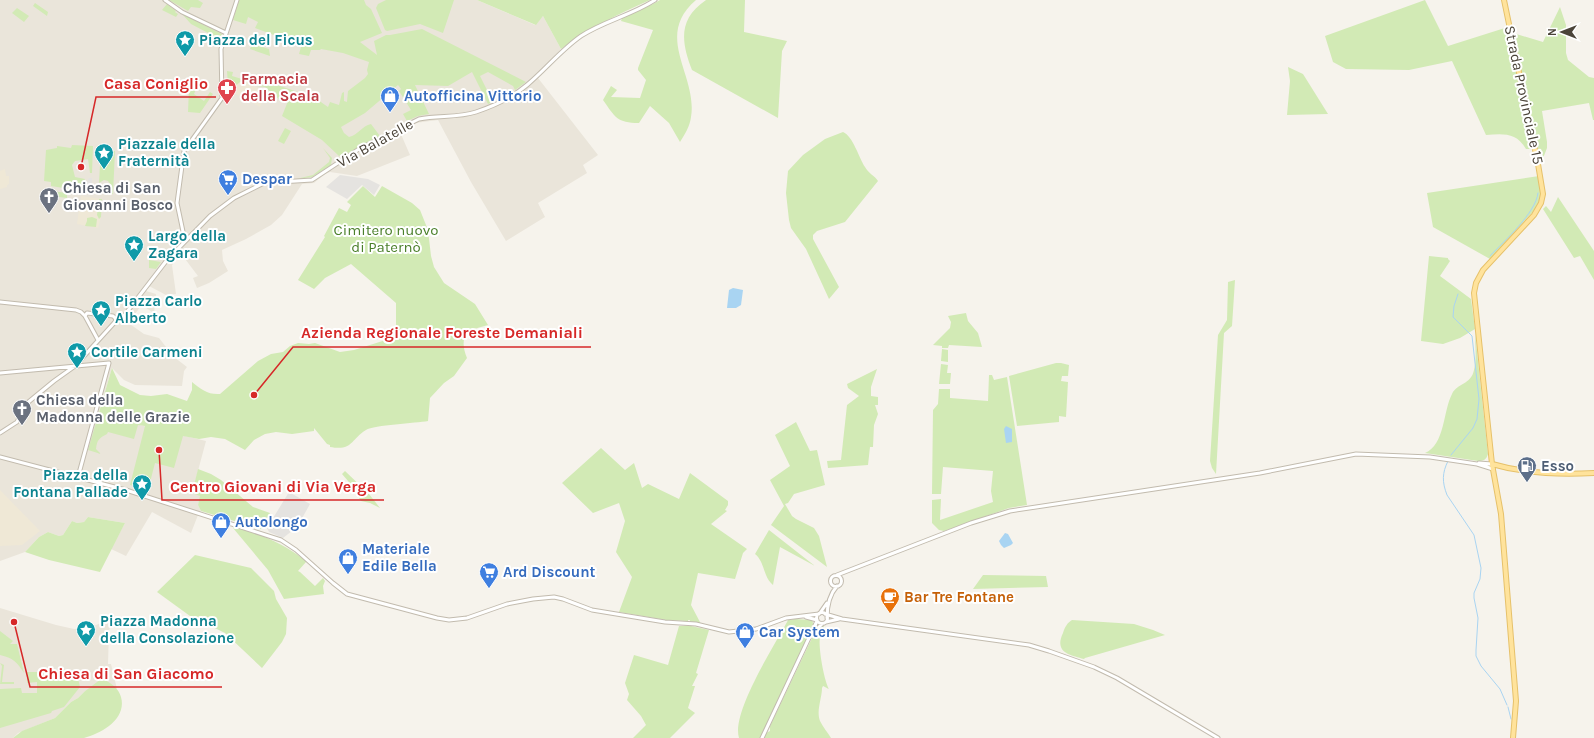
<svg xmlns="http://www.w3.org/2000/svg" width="1594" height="738" font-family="Karla,sans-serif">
  <rect width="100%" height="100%" fill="#f6f3ec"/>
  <!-- residential -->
  <path fill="#eae5da" d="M 0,0 L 477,0 L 535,25 L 543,16 L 561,49 L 538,78 L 598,155 L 583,165 L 587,173 L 538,203 L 545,217 L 506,241 L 471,182 L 438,120 L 415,123 L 400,132 L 410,155 L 357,176 L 330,172 L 325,174 L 314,183 L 302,184 L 282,215 L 271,225 L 246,239 L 222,250 L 223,261 L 228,271 L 209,283 L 197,288 L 193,278 L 198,276 L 179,251 L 173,257 L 173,264 L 172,265 L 176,294 L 166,295 L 149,286 L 146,291 L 156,294 L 154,313 L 143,306 L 141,308 L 140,307 L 135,314 L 134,314 L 127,322 L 144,334 L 159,338 L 174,357 L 187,367 L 184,371 L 182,386 L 135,385 L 124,380 L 112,368 L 98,415 L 206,441 L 192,493 L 201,496 L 198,505 L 201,511 L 198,515 L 191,533 L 152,512 L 126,556 L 111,549 L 125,523 L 88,517 L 84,522 L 77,523 L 72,521 L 63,535 L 59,536 L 48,532 L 39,537 L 25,552 L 0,561 Z
    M 0,608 L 56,625 L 74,629 L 89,628 L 108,620 L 111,621 L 111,624 L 109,631 L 108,664 L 111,664 L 117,689 L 115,688 L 84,692 L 78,698 L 71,702 L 55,718 L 18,733 L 13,738 L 0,738 Z"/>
  <!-- education -->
  <path fill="#efe8d6" d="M 240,82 L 248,82 L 254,85 L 266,95 L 260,107 L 230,91 Z
    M 5,169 L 6,176 L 9,176 L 9,184 L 7,185 L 7,187 L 0,189 L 0,171 Z
    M 81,196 L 102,199 L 101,217 L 98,228 L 77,224 Z
    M 0,490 L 40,531 L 22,545 L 0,546 Z"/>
  <!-- green -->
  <path fill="#d2eab5" d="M 169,0 L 198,0 L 203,3 L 200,8 L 191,7 L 188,11 Z
    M 239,0 L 364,0 L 366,5 L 371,9 L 382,33 L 360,42 L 377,55 L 374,41 L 386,35 L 390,35 L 422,29 L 526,82 L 515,90 L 513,86 L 488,72 L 480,76 L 493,102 L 488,104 L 472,72 L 448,86 L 415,85 L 429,114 L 418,116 L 407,121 L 403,114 L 411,110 L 399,91 L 401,89 L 398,85 L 365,113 L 341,127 L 344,133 L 349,137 C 358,135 362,126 371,124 L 380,136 L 351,152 L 339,156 L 322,140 L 282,116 L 288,101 L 280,100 L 265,87 L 256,86 L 248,82 L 240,82 L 232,89 L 228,85 L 227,71 L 233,72 L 232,76 L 265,86 L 266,84 L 273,86 L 274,84 L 313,97 L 317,103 L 318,100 L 328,107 L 330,102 L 339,105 L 342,93 L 344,92 L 344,101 L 347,102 L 348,91 L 365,78 L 368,74 L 367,70 L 369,62 L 343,53 L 321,49 L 320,50 L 311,50 L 309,56 L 299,54 L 301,47 L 296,45 L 296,40 L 292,38 L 287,40 L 255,28 L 258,22 L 248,17 L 246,24 L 233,20 Z
    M 386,0 L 454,0 L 443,33 L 420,24 L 387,31 L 385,30 L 376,8 L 378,4 Z
    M 477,0 L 650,0 C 619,14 589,28 561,49 L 543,16 L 536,25 Z
    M 660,0 L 696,0 C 653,37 698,75 691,117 C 690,126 685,134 680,142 L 669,123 L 650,106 L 639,123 C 617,123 615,117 603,100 L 611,86 L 617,90 L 611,97 L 640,98 L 646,80 L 638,70 L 638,68 L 653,30 L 621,21 L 622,18 L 653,4 Z
    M 706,0 L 745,0 L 744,32 L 787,41 L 782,51 L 778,118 L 692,70 C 681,42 678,19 706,0 Z
    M 1425,0 L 1448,46 L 1508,27 L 1533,149 L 1526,149 C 1516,132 1503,134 1486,135 L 1452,61 L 1409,70 L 1346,69 L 1333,62 L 1325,36 Z
    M 35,3 L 48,12 L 47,16 L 33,6 Z
    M 167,4 L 176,11 L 175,12 L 178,14 L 176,17 L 162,10 Z
    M 1560,7 L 1566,25 L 1566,53 L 1568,60 L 1589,77 L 1594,78 L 1594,120 L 1593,120 L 1589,103 L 1542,111 L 1547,142 L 1547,148 L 1542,161 L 1540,161 L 1513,33 L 1543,42 Z
    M 17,8 L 29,16 L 24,22 L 12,13 Z
    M 182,14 L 222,34 L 220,44 L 212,43 L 210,34 L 191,24 Z
    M 252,44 L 269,49 L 270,56 L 250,49 Z
    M 1288,67 L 1303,74 L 1328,114 L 1287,115 L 1290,81 Z
    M 190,79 L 198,84 L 194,94 L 204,101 L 210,92 L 213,94 L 200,113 L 188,112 L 189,89 L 191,83 Z
    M 285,128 L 291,131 L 284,144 L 278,141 Z
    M 843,132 C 853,136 859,158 865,167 C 868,173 875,176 878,181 L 845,222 L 817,231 L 813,235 L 813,239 L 839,287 L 829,299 L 806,249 L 791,228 L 789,220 L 786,193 L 788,171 L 803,155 L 825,139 Z
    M 72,145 L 93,146 L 92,173 L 90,173 L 88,159 L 75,161 L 72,165 L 75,177 L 85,179 L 80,188 L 76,190 L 51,186 L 51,182 L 44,181 L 46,150 L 57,148 L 57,146 L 71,148 Z
    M 101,147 L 110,147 L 109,151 L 115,151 L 113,194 L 110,194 L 108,189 L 110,184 L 108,181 L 104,180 L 99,183 Z
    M 323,148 L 332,158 L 331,165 L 312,177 L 296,179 L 313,175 L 329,162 L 330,158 Z
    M 1539,176 L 1541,192 L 1538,206 L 1490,259 L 1433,227 L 1427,193 Z
    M 363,186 L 375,197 L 382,186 L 412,203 L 420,210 L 428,230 L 431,256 L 434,267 L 444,283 L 475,304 L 488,325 L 467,331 C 462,341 463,348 467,358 L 454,376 L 444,383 L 430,398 L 428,421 C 416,423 374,425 366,430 C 350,440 353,451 330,447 L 330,445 L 327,444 L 314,428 L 314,431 L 292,434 L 276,432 L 265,434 L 254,440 L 245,450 L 225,439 L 211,437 L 199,439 L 183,436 L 174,468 L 155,463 L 148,490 L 130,485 L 145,426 L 138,425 L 134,439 L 108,432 L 107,434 C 99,438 97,440 96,449 L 101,454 L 88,450 L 112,368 L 120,385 L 140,395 L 151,396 L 167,394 L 187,401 L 192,390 L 192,382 C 201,389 208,395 220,394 L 258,361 L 271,354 L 283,352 L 290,346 L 298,343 L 309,344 L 315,343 L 340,352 L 354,350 L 389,339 L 396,325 L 396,303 L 351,264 L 325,278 L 314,289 L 298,280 L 325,237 L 324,236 L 339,208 L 347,212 L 351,205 L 347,202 Z
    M 51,191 L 67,193 L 67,198 L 52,196 Z
    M 1558,197 L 1594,251 L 1594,280 L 1580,256 L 1574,258 L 1543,209 L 1546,206 L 1551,212 Z
    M 99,199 L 102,199 L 101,217 L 99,219 L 97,215 Z
    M 92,217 L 97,219 L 96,227 L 85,226 L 87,221 L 87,218 Z
    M 1429,256 L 1448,258 L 1448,259 L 1450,261 L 1440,276 L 1471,299 L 1475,329 L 1460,338 L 1443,344 L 1421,341 Z
    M 149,260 L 161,262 L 156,269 L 149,268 Z
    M 1235,280 L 1232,326 L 1224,333 L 1216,474 L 1212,468 L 1210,461 L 1218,335 L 1227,320 L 1228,282 Z
    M 966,313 L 968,321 L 978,333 L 982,347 L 949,345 L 948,348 L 942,348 L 942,346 L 933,345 L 950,328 L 951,322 L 948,316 Z
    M 1475,333 L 1488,454 C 1486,460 1484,461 1478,461 L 1425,453 C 1445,445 1443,411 1452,394 C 1457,383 1471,385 1474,370 C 1477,358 1475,345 1475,333 Z
    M 942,349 L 948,350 L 948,362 L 941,361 Z
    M 1056,363 L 1061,363 L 1069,365 L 1068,376 L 1062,376 L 1061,381 L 1068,382 L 1066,417 L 1059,416 L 1059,422 L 1017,426 L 1009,376 Z
    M 941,364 L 948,365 L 947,373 L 951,373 L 950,384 L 939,384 Z
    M 877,369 L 871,387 L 871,396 L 878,397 L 878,405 L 875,405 L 878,414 L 874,425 L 873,447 L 870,447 L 868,465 L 828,468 L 827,461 L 841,460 L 847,405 L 859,396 L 848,388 L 847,384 Z
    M 989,375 L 992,375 L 994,380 L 1007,377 L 1027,505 L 1009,508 L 944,531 L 939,530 L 932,523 L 932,500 L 941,499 L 940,520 L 993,502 L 991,491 L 993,471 L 943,467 L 941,494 L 932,494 L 933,410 L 938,404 L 939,389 L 950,389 L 950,398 L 988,401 Z
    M 796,422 L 810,451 L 817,450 L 825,485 L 794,494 L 788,503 L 785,504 L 792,516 L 796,519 L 814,528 L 819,536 L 827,567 L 771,525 L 784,506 L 770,480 L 790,466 L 775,435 Z
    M 601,448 L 625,470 L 634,463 L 642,488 L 648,484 L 679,499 L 690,473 L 728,501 L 728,505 L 725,510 L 727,511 L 711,524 L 747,549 L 743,553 L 735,579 L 698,573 L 691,605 L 701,624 L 690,622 L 690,620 L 688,620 L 688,621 L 666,620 L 619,612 L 632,577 L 616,552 L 625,521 L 619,503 L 593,513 L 562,483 Z
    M 198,469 L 211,474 L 221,480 L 253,507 L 270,513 L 261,529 L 201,511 L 198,505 L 200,496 L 192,493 Z
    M 345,471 L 369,494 L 380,508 L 370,503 L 361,501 L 359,498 L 361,496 L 342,474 Z
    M 88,517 L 125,523 L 100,572 L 49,560 L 25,552 L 39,537 L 48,532 L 59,536 L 63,535 L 72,521 L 77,523 L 84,522 Z
    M 233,526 C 261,534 283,543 306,561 L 306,562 L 298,571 L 300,572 L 315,586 L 323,578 L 325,581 L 323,586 L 324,594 L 284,599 L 268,570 L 233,528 Z
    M 769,530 L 815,566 L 780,547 L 773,585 C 763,577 765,562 755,554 Z
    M 195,555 L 251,568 L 274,591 L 276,599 L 287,618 L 286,634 L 282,642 L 262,668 L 225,633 L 190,616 L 157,592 Z
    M 983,575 L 1046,576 L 1048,587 L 973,589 Z
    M 795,619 L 812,620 L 814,626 L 760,738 L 739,738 C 731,713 774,646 787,622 L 788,620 Z
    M 1072,620 L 1134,624 L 1153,630 L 1165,635 L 1085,658 L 1084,659 C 1069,655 1054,652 1063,633 C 1065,627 1067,623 1072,620 Z
    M 824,625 C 824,630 821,633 820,637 C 818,647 824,680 829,689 L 823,686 L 822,688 C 822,698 816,711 820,721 C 823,727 828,733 831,738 L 764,738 L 766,733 L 770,731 L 770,726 L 812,638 L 818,629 Z
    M 679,626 L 691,626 L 709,630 L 696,673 L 698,674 L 692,686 L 695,686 L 688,708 L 695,713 L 670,738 L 633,738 L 646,725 L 641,716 L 627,700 L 629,694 L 625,683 L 634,655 L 668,665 Z
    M 0,631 L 13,641 L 10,644 L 17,644 L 24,673 C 17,662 13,658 0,655 Z
    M 0,663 L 4,665 L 2,682 L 14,682 L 14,684 L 0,684 L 2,666 Z
    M 76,670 L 80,687 L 64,707 L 52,711 L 51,713 L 0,728 L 0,689 L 21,688 L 22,693 L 37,693 L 37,682 L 27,683 L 27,672 L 39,672 L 40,679 Z
    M 101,679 C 110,681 119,689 121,697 C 127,719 102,733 84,738 C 77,738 69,738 62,738 C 46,738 29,738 13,738 L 22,731 L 55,718 L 71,702 L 78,698 L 84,692 Z"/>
  <!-- parking -->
  <path fill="#e5e3e0" d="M 340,175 L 368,179 L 380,185 L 374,195 L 362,185 L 347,199 L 326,187 Z
    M 89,178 L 92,178 L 92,187 L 90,187 L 89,191 L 86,191 L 83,188 Z
    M 289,492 L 310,504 L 301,520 L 299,519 L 295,526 L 297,527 L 283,538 L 269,532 L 267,528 Z"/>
  <!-- water -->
  <path fill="#a9d4f2" d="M 733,288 L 743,290 L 741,305 L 736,308 L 727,308 L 729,290 Z
    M 1006,426 L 1012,429 L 1012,442 L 1006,443 L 1004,429 Z
    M 1005,533 L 1008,534 L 1013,543 L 1011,545 L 1004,548 L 1001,545 L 999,541 Z"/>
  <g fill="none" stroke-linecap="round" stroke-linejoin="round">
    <!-- stream -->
    <path stroke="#a9d4f2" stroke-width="1" d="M 1490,256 C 1504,241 1536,213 1538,193
      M 1451,455 L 1473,428 L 1477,419 L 1479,399 L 1472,336 L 1453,317 L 1454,306 L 1458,294
      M 1448,461 C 1442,473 1442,482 1447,495 L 1474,535 L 1481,568 L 1480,579 L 1474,593 L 1474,598 L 1478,618 L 1476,650 L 1476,656 L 1481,666 L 1500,689 L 1507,705
      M 1508,707 L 1511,719"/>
    <!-- minor casing -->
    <g stroke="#c2bbae" stroke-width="5">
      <path id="minor" d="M 165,0 L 182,12 L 226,33
        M 185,241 L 177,203 L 184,151 L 222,98 L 221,49 L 237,0
        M 0,302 L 76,310 L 81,312 L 85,316
        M 98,340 L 85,316 L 87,313 L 113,316 L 116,319 L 115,322
        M 0,373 L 109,363 L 78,477
        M 0,433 L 17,422 L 26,404 L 54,381 L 75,366 L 115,322 L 123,317 L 167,260 L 210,216 L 234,198 L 264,183 L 312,180 L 359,149 L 419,119 C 438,115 458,118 476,112 C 494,106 513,97 527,85 C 546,69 561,50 581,36 C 604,21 632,15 655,0
        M 0,457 L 126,490 L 281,540 L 296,550 L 333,583 L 347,594 L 437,618 L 449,620 L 467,618 L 507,604 L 533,599 L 554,597 L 563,599 L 592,610 L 665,622 L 696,624 L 729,632 L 756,629 L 786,618 L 819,614
        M 1479,463 L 1492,464
        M 837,575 L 971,523 L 1010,511 L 1260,473 L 1356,454 L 1430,457 L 1477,464 L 1493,469
        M830.5 581a5.5 5.5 0 1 1 11 0a5.5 5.5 0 1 1-11 0Z
        M816.5 618a5.5 5.5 0 1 1 11 0a5.5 5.5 0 1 1-11 0Z
        M 820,613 L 827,603
        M 825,614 L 842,619 L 1029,645 L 1049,651 L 1094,667 L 1117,678 L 1218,738
        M 806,617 L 817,620
        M 827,618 C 827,606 829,595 837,586
        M 826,622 L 839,619
        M 813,633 L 822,624
        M 762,738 L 817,621"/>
    </g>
    <!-- major casing -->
    <g stroke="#e6c16a" stroke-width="6">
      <path id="major" d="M 1504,0 L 1538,164 L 1543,194 L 1541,203 L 1534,215 L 1483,270 L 1476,283 L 1474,293 L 1492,464 L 1501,514 L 1516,701 L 1513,738
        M 1492,464 C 1526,474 1559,475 1594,473"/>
    </g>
    <!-- minor -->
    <use href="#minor" stroke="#fff" stroke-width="3"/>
    <!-- major -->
    <use href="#major" stroke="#ffe39c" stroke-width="4"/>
  </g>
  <!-- icons -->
  <defs>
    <g id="sight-pin" transform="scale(1)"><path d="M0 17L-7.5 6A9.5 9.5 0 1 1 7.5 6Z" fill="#0f9aa8" stroke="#fff"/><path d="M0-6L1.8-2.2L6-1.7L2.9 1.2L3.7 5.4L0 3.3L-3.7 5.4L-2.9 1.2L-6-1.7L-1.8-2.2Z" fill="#fff"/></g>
    <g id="pharmacy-pin" transform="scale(1)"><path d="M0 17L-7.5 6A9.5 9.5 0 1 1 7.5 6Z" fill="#e0444e" stroke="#fff"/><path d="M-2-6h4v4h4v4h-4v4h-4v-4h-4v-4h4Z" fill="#fff"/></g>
    <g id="shop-pin" transform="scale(1)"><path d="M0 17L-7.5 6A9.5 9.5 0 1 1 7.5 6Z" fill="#3f7fe0" stroke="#fff"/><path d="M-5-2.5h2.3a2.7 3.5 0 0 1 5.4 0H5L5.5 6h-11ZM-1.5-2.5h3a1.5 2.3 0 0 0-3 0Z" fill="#fff"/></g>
    <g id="supermarket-pin" transform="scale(1)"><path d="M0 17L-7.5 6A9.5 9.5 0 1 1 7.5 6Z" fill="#3f7fe0" stroke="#fff"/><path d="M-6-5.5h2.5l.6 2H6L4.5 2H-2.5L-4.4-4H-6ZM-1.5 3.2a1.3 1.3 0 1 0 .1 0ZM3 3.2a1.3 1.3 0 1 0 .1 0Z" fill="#fff"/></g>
    <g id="church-pin" transform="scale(1)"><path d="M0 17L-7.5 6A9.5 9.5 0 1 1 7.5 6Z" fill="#6b7280" stroke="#fff"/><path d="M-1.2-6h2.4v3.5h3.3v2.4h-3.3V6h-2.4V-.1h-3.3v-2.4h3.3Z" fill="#fff"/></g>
    <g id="fuel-pin" transform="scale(1)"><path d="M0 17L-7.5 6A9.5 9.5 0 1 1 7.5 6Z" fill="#5c6f8a" stroke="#fff"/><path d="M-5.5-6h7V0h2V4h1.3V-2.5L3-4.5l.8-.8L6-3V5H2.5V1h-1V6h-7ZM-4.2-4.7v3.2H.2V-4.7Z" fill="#fff"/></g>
    <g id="cafe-pin" transform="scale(1)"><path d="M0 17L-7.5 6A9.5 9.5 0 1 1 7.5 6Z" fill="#e8710a" stroke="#fff"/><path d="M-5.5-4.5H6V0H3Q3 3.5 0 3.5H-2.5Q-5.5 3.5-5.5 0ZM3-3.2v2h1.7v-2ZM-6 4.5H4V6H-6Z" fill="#fff"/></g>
  </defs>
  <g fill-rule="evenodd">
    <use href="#sight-pin" x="185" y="40"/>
    <use href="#pharmacy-pin" x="227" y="88"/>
    <use href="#shop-pin" x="390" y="96"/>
    <use href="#sight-pin" x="104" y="153"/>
    <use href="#supermarket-pin" x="228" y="179"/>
    <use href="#church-pin" x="49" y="197"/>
    <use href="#sight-pin" x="134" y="245"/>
    <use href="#sight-pin" x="101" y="310"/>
    <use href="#sight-pin" x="77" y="352"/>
    <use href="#church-pin" x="22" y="409"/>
    <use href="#fuel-pin" x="1527" y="466"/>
    <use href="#sight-pin" x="142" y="484"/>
    <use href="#shop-pin" x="221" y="522"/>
    <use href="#shop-pin" x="348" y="558"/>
    <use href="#supermarket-pin" x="489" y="572"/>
    <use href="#cafe-pin" x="890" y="597"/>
    <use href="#sight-pin" x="86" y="630"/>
    <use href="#shop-pin" x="745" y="632"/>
  </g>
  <g text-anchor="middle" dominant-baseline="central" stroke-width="4" stroke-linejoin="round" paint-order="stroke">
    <!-- culture labels -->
    <g font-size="15" font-weight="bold" fill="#0d838f" stroke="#fff" text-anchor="start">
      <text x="199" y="40">Piazza del Ficus</text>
      <text x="118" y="144">Piazzale della<tspan x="118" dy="17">Fraternità</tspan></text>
      <text x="148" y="236">Largo della<tspan x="148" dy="17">Zagara</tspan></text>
      <text x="115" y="301">Piazza Carlo<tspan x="115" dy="17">Alberto</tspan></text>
      <text x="91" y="352">Cortile Carmeni</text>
      <text x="128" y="475" text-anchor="end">Piazza della<tspan x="128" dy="17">Fontana Pallade</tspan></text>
      <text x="100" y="621">Piazza Madonna<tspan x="100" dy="17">della Consolazione</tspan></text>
    </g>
    <!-- health labels -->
    <g font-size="15" font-weight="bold" fill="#be3a42" stroke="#fff" text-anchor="start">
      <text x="241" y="79">Farmacia<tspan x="241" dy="17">della Scala</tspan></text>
    </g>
    <!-- street labels -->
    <g font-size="15" fill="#4b4439" stroke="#fff">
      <text transform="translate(1524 95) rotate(78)">Strada Provinciale 15</text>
      <text transform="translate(375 143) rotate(-29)">Via Balatelle</text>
    </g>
    <!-- shop labels -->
    <g font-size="15" font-weight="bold" fill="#366cbe" stroke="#fff" text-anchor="start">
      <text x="404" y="96">Autofficina Vittorio</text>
      <text x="242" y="179">Despar</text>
      <text x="235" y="522">Autolongo</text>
      <text x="362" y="549">Materiale<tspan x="362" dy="17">Edile Bella</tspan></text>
      <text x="503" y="572">Ard Discount</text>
      <text x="759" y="632">Car System</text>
    </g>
    <!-- worship labels -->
    <g font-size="15" font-weight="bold" fill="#5b616d" stroke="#fff" text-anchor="start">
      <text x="63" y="188">Chiesa di San<tspan x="63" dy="17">Giovanni Bosco</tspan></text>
      <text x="36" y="400">Chiesa della<tspan x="36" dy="17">Madonna delle Grazie</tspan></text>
    </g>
    <!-- park labels -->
    <g font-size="15" fill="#4a7f2a" stroke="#fff">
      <text x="386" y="230">Cimitero nuovo<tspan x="386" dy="17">di Paternò</tspan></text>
    </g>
    <!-- service labels -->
    <g font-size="15" font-weight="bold" fill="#4e5e75" stroke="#fff" text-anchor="start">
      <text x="1541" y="466">Esso</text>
    </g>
    <!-- food labels -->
    <g font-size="15" font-weight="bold" fill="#c56008" stroke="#fff" text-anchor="start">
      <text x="904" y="597">Bar Tre Fontane</text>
    </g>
  </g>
  <!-- callouts -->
  <path fill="none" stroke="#d62828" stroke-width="1.5" d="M81 167L96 97H216M254 395L293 347H591M159 450L162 500H384M14 622L30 687H222"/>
  <g fill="#d62828" stroke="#fff" stroke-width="1.5">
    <circle cx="81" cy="167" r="4"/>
    <circle cx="254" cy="395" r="4"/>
    <circle cx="159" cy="450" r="4"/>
    <circle cx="14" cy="622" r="4"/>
  </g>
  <g font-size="16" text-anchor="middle" font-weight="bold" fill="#d62828" stroke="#fff" stroke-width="4" stroke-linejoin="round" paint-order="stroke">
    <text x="156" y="89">Casa Coniglio</text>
    <text x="442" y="338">Azienda Regionale Foreste Demaniali</text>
    <text x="273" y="492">Centro Giovani di Via Verga</text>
    <text x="126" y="679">Chiesa di San Giacomo</text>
  </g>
  <!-- north arrow -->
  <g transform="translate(1562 32) rotate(270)" stroke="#ffffff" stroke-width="3" paint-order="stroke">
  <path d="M0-3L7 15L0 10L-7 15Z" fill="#4b4439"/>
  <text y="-6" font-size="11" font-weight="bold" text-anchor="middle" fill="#4b4439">N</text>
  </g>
</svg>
